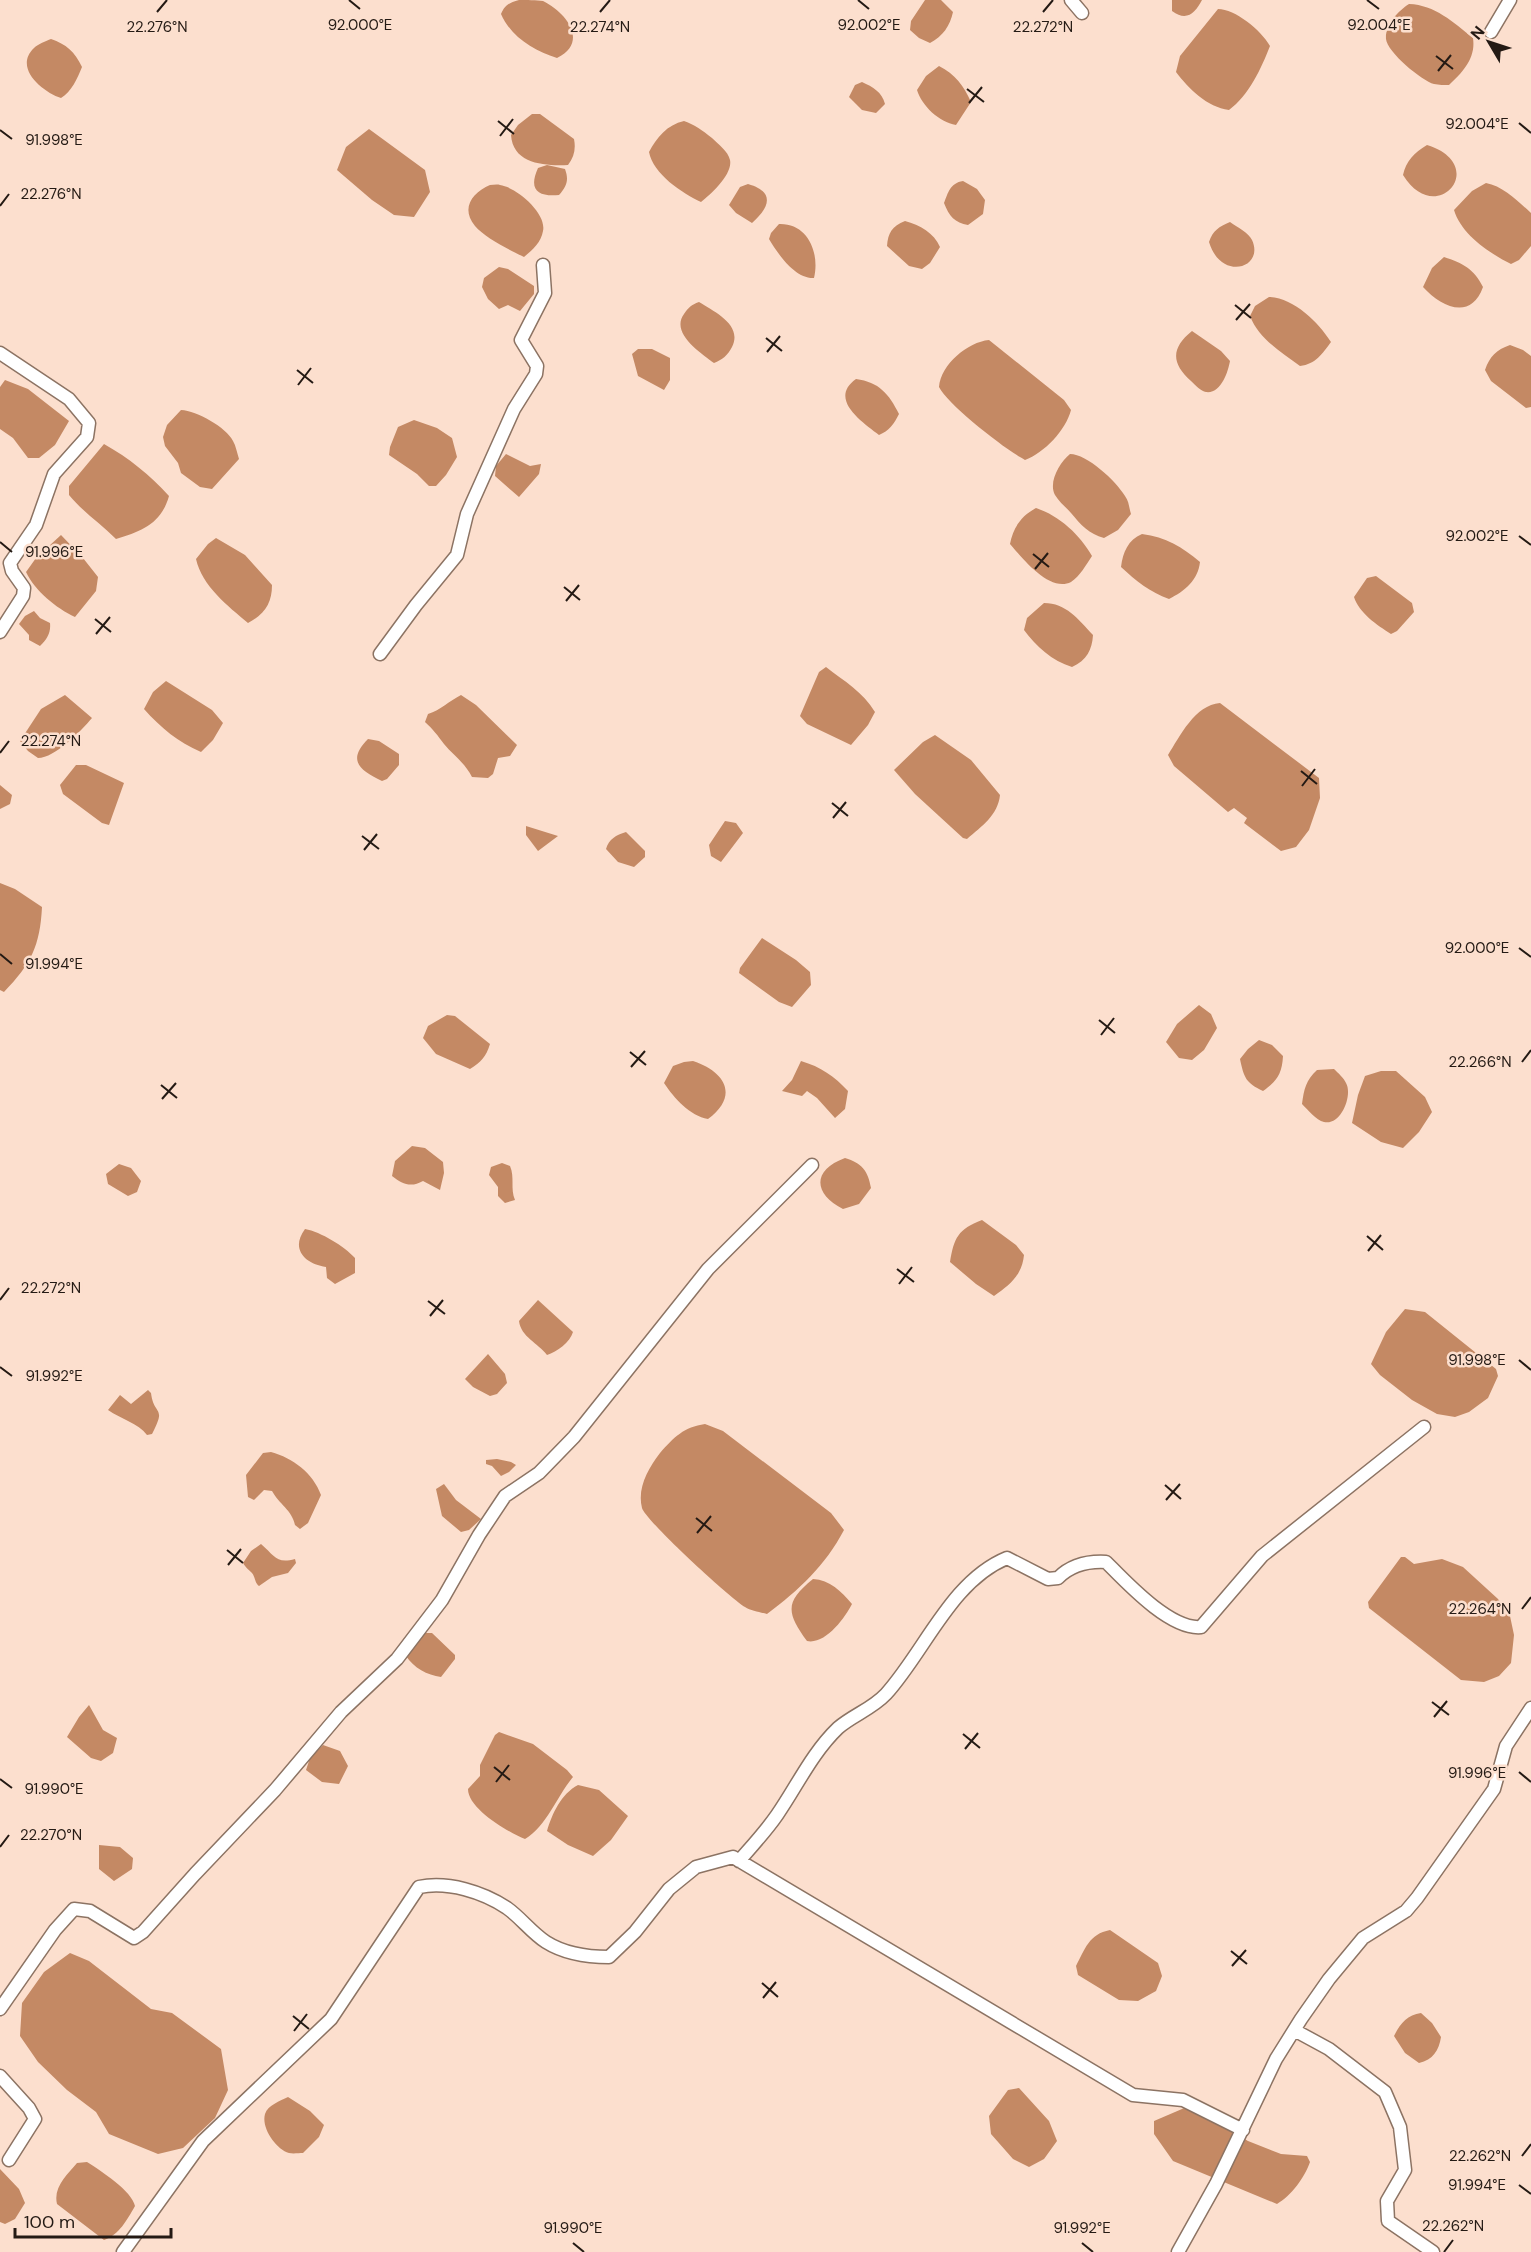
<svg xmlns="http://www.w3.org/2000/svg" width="1531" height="2252" font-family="'DM Sans',sans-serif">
  <rect width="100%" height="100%" fill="#fcdfce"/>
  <!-- water -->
  <path fill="#c48964" d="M 519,0 C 526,0 537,0 543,1 C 567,13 589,42 557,58 C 534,51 511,37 501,14 C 505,5 509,3 519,0 Z
    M 925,0 L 941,0 L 953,12 C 950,26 943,36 930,43 L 919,38 L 910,30 L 911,21 Z
    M 1172,0 L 1202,0 C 1195,13 1187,22 1172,11 Z
    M 1409,4 C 1435,5 1453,22 1473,38 C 1476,58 1463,72 1449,85 C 1444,85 1439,85 1434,84 C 1422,81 1387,52 1386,39 C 1385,25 1398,11 1409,4 Z
    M 1218,9 C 1235,9 1261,30 1270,46 C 1261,69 1249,95 1229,110 C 1207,107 1189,89 1176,72 L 1180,56 Z
    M 51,39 C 66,44 75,52 82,67 C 77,79 72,91 61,98 C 43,92 13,68 34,48 C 38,44 46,41 51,39 Z
    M 939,66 C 955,74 964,86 971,102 L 956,125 C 939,122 922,106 917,90 L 926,76 Z
    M 862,82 C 873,87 882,92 885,104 L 876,113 L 862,110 L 849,97 L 855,85 Z
    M 532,114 L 540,114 L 574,139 C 576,149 574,157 568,165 C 544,166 513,164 511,135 L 518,125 Z
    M 684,121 C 695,125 702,130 712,138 C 718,144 728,151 730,160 C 733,174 711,194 701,202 C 682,193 653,174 649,152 C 657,137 667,125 684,121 Z
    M 369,129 L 425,170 L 430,192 L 414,217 L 394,215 L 372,200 L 337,170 L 346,147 Z
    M 1427,145 C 1491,165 1436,229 1403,175 C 1406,161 1414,153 1427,145 Z
    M 547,165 L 565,169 C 569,180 567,186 559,195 C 538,197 528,190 538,168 Z
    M 963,181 L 977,189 L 985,200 L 983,214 L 968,225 C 955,223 949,216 944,203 C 948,193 950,183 963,181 Z
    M 1486,183 C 1503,186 1519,202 1531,213 L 1531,246 L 1519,260 L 1511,264 C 1489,253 1461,234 1454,210 L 1472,191 Z
    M 748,184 C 776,192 769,208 752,223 L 736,213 L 729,205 L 740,187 Z
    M 490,185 C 493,185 497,184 500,185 C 516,187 547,213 543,231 C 541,243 532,250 524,257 C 511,251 484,237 475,226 C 460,208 473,192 490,185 Z
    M 905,221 C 920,225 934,233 940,247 L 930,263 L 922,269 L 909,266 L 887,246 C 888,233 892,226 905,221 Z
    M 1230,222 C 1237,227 1249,233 1252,240 C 1265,268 1221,282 1209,242 C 1213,230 1219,227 1230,222 Z
    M 779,224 C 808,223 820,253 814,278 C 795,279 778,254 769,239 L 771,233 Z
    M 1444,257 C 1463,263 1474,269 1483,287 C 1471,321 1441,307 1423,287 L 1432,268 Z
    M 499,267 L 508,269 L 534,286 L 534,294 L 520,311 L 508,305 L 499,309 L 488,299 L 482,287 L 484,278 Z
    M 1269,297 C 1294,298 1318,322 1331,342 C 1322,354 1316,364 1300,366 C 1281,352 1259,339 1250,316 L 1255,306 Z
    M 699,302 C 715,312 743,325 732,347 C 728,355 722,360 714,363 C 701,353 670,333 684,314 C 689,307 691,305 699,302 Z
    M 1192,331 L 1221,351 L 1230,361 C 1228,372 1221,394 1206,392 C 1201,391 1195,385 1191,381 C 1171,363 1171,348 1192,331 Z
    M 989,340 L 1064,400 L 1071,410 C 1066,430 1044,453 1025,460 C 1006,450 948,405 939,387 C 941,364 968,342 989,340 Z
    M 1510,345 L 1523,350 L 1531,356 L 1531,407 L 1526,408 L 1491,381 L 1485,370 C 1490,356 1496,350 1510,345 Z
    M 638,349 L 652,349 L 670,358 L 670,380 L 664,390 L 638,376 L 632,354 Z
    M 856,379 C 879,382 889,394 899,414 C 894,424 889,431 879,435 C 862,422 828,399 856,379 Z
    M 5,380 L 28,389 L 69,421 L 55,445 L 39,458 L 28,458 L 13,438 L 0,429 L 0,387 Z
    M 181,410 C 197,411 226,427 233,441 C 236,446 237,453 239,459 L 212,489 L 200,487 L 181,473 L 178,463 L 165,446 L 163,437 L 167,425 Z
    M 414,420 L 437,428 L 452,438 L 457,457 L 446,475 L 436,486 L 429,486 L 417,474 L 389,455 L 390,447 L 398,427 Z
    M 104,444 C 129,458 150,475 169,496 C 161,524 142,531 116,539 C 100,523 83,512 69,495 L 69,486 Z
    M 506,454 L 530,466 L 541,464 L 539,474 L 519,497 L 495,476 L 496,466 Z
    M 1070,454 C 1087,454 1116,481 1125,496 C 1129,501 1129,508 1131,514 L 1118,530 L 1104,538 C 1089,534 1081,525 1071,513 C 1066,507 1059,502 1055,495 C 1048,482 1060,462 1070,454 Z
    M 1036,508 C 1060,516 1080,535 1092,556 C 1086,565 1080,576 1071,582 C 1050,593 1022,558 1010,544 C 1013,528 1021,516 1036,508 Z
    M 1142,534 C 1166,537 1182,547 1200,562 C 1198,580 1185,591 1169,599 C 1150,592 1136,581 1121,567 C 1123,552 1128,540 1142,534 Z
    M 61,535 L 83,558 L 98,577 L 96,591 L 75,617 C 56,608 35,591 26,572 L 36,558 Z
    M 216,538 L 245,555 L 272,585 C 272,603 265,614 248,623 C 228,606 202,586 196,559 L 208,544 Z
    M 1376,576 L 1412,603 L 1414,612 L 1397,631 L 1391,634 C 1377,625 1359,613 1354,597 L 1367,578 Z
    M 1044,603 C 1066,603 1078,619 1093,635 C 1092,650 1087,660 1072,667 C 1052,661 1036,646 1024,630 L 1027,618 Z
    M 34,611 L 40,618 L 50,623 C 51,633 47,639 40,646 L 29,640 L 29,635 L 19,624 L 25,616 Z
    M 826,667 C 844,681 863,692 875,712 L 868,725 L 851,745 L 807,724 L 800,716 L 819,672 Z
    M 166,681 L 212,710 L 223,723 L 213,740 L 201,752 C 178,742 161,728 144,709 L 153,692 Z
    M 65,695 L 92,718 C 81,731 55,758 38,758 L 28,751 L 20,741 L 41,709 Z
    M 461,695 L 476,705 L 517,745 L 510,756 L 498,758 L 493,774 L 488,778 L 472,777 C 465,763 454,756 444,744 C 438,736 433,729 425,722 L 428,714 C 441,710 449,701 461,695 Z
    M 1220,703 L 1319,778 L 1320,798 L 1309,830 L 1296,847 L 1281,851 L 1244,823 L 1247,818 L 1234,808 L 1228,812 L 1174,766 L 1168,755 C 1180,736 1195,705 1220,703 Z
    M 935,735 L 971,760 L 1000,795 C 998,815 982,826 967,839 L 963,838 L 915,794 L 894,770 L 923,742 Z
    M 368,739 L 379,741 L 399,754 L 399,765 L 387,779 L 382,781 C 359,770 347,760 368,739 Z
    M 76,765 L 86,765 L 124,783 L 109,825 L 102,823 L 63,794 L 60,785 Z
    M 0,785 L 12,795 L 10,804 L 0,809 Z
    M 725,821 L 736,823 L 743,833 L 721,862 L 711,856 L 709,845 Z
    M 526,826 L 558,836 L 538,851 L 526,835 Z
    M 626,832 L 645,851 L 645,857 L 634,867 L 618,862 L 606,849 C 609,839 616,835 626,832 Z
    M 0,883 L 15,889 L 42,907 C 40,946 31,964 4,992 L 0,990 Z
    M 762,938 L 796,960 L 810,972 L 811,985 L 792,1007 L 779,1002 L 739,973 L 740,968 Z
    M 1199,1005 L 1211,1014 L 1217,1028 L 1204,1050 L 1192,1060 L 1179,1058 L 1166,1042 L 1177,1024 Z
    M 447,1015 L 455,1016 L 490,1044 C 486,1057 481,1062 470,1069 L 436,1054 L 423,1038 L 428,1026 Z
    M 1259,1040 L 1272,1045 L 1283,1056 C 1282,1074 1277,1081 1263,1091 C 1246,1083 1244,1078 1240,1059 L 1248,1049 Z
    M 693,1061 C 726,1072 739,1096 708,1119 C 690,1116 674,1098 664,1083 L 673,1066 L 684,1062 Z
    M 801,1061 C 821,1067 834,1076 848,1091 L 845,1109 L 835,1118 L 817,1098 L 807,1091 L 802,1096 L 782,1091 L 792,1080 Z
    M 1334,1069 C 1338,1073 1344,1078 1346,1083 C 1353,1095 1341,1126 1324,1122 C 1316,1120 1308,1110 1302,1104 C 1304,1089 1306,1080 1317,1070 Z
    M 1381,1071 L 1396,1071 L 1425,1097 L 1432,1112 L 1419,1132 L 1403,1148 L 1381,1142 L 1352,1123 L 1358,1095 L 1365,1076 Z
    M 412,1146 L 425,1148 L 443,1162 L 444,1173 L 440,1190 L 423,1181 C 411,1188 402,1184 392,1176 L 395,1161 Z
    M 845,1158 C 862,1163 868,1171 871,1188 L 859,1204 L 843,1209 C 813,1194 812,1170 845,1158 Z
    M 502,1163 L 510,1166 C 515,1177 510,1189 515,1200 L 505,1203 L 498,1196 L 498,1187 L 489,1175 L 491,1167 Z
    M 119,1164 L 131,1168 L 141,1181 L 137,1192 L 128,1196 L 108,1184 L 106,1174 Z
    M 982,1220 L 1016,1245 L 1024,1255 C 1022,1275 1010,1285 994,1296 L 976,1284 L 950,1262 C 954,1238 958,1229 982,1220 Z
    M 305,1229 C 321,1232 344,1246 355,1258 L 355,1273 L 335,1284 L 327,1278 L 326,1267 C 305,1264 290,1249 305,1229 Z
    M 538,1300 L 573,1332 C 570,1342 557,1352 547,1355 C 538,1343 521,1337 519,1321 Z
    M 1405,1309 L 1425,1312 L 1496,1369 L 1498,1376 L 1488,1398 L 1469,1412 L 1455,1417 L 1437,1414 L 1412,1400 L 1380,1375 L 1371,1364 L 1386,1332 Z
    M 488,1354 L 505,1374 L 507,1383 L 497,1394 L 490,1396 L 473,1387 L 465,1379 Z
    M 148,1390 L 151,1393 C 154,1417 167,1405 152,1434 L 147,1435 C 138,1423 121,1419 108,1410 L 120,1395 L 131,1404 Z
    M 705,1424 L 723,1431 L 831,1513 L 844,1530 C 825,1566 799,1590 767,1614 C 760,1612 751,1611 745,1607 C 730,1598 645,1520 642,1508 C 637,1488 648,1469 660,1453 C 674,1437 684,1427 705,1424 Z
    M 271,1452 C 293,1458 313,1473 321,1495 L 308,1523 L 300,1529 L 295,1525 C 292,1510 279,1504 272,1491 L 264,1490 L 254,1500 L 248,1497 L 246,1475 L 263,1453 Z
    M 497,1459 L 511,1462 L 516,1465 L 509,1472 L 501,1476 L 492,1466 L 486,1464 L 486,1460 Z
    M 444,1484 L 456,1500 L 481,1519 L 469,1530 L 461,1532 L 442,1516 L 436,1489 Z
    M 261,1544 C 275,1556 276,1564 295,1559 L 296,1563 L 288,1573 L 272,1577 L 259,1586 C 254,1582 256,1577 251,1572 C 248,1569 246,1568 243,1563 L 251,1551 Z
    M 1401,1557 L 1405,1557 L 1414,1564 L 1442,1559 L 1463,1567 L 1498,1599 L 1510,1616 L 1514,1635 L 1511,1663 L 1499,1676 L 1484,1682 L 1461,1680 L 1369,1608 L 1368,1602 Z
    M 813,1579 C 830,1580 841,1591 852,1604 C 845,1618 825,1645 807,1641 C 786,1612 785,1602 813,1579 Z
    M 424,1633 L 432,1633 L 455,1655 L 455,1659 L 441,1677 C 427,1675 414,1668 406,1656 Z
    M 89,1705 L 103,1730 L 117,1738 L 113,1753 L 101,1761 L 91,1758 L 67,1737 L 79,1717 Z
    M 499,1732 L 533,1744 L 567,1770 L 573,1777 C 557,1796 547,1826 525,1839 C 508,1832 468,1809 468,1789 L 480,1776 L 480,1765 L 495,1735 Z
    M 323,1745 L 340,1751 L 348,1766 L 339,1784 L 322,1782 L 306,1770 L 310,1758 Z
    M 578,1785 L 599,1790 L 628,1816 L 611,1840 L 593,1856 L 568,1845 L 547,1831 C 552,1814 561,1794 578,1785 Z
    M 99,1845 L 120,1847 L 133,1858 L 132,1869 L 114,1881 L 99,1869 Z
    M 1110,1930 L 1158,1963 L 1162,1976 L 1156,1991 L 1138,2001 L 1119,2000 L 1078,1975 L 1076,1966 C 1085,1949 1089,1934 1110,1930 Z
    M 70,1953 L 89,1961 L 151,2009 L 172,2013 L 221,2049 L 228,2090 L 215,2118 L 183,2148 L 158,2154 L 109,2134 L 96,2112 L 67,2090 L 38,2062 L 20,2036 L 22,2003 L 44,1972 Z
    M 1421,2013 L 1432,2023 L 1441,2037 C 1439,2050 1433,2060 1419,2063 L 1405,2053 L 1394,2036 C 1400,2024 1407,2015 1421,2013 Z
    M 1019,2088 L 1049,2121 L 1057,2141 L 1044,2159 L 1029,2167 L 1013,2159 L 991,2134 L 989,2116 L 1008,2090 Z
    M 288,2097 L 310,2111 L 324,2125 L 319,2137 L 303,2153 C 299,2153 293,2154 289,2153 C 276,2149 261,2128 265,2114 C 268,2105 280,2101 288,2097 Z
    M 1189,2106 L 1248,2141 L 1281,2154 L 1307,2156 L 1310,2162 C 1305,2177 1291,2196 1277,2204 L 1173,2161 L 1154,2134 L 1154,2121 Z
    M 87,2162 C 101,2171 132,2191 135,2206 C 127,2220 119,2235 104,2240 L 57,2204 C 53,2187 67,2175 77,2163 Z
    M 0,2169 L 19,2189 L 25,2203 L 15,2219 L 5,2224 L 0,2222 Z"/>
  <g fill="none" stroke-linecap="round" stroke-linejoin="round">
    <!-- street casing -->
    <g stroke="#8c7363" stroke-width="15">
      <path id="street" d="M 1071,0 L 1082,13
        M 1491,32 L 1510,0
        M 0,353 L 69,399 L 89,423 L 87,437 L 54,474 L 36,525 L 10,563 L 12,571 L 24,588 L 23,596 L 0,632
        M 380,654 L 416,605 L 457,555 L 467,514 L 514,409 L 536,374 L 537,366 L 521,340 L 545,293 L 543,265
        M 739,1861 C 752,1846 766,1831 777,1815 C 797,1786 812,1753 838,1728 C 853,1715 872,1709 886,1694 C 925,1651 951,1581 1007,1558 L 1048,1579 L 1058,1578 C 1071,1565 1088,1561 1106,1562 C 1126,1582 1170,1630 1201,1627 L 1262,1556 L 1424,1427
        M 0,2009 L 55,1930 L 74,1909 L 90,1911 L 134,1938 L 143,1932 L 195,1874 L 275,1790 L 341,1712 L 397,1659 L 442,1600 L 479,1535 L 505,1496 L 539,1473 L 574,1437 L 708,1269 L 812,1165
        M 1294,2030 L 1329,2049 L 1385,2092 L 1400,2127 L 1405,2170 L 1387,2201 L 1388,2221 L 1433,2252
        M 0,2076 L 29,2108 L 35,2119 L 9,2160
        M 123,2252 L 203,2141 L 331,2019 L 419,1887 C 448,1881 483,1892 507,1908 C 521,1918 532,1933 546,1942 C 565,1954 588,1957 609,1957 L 635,1932 L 669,1889 L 696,1867 L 733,1857 L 1133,2095 L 1183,2100 L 1243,2130
        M 1178,2252 L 1216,2184 L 1276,2059 L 1301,2019 L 1329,1979 L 1363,1938 L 1406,1911 L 1417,1898 L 1494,1789 L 1506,1746 L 1531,1708"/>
    </g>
    <!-- street -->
    <use href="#street" stroke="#fff" stroke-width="12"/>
  </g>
  <!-- ticks -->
  <path fill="none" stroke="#241a14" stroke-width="2" d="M 349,0 L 360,9M 858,0 L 869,9M 1367,0 L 1379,9M 157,12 L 167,0M 600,12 L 610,0M 1043,12 L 1053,0M 1436,56 L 1453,69M 1438,71 L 1451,55M 967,89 L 984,102M 969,103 L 982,87M 498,121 L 514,134M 1519,123 L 1531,133M 0,130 L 12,139M 500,136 L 513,119M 0,206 L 9,194M 1235,305 L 1251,318M 1236,320 L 1250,304M 766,338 L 782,351M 767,352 L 780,336M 297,370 L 313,383M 298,385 L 311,368M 1519,536 L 1531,545M 0,542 L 12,552M 1033,554 L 1049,567M 1035,569 L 1048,553M 564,587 L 580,600M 566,601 L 579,585M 95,619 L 111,632M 96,634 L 110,617M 0,753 L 9,741M 1301,771 L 1317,784M 1302,786 L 1315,769M 832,803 L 848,816M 833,818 L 846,802M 362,836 L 379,849M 364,850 L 377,834M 1519,948 L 1531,957M 0,954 L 12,964M 1099,1020 L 1115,1033M 1101,1035 L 1114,1018M 630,1052 L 646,1065M 1522,1062 L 1531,1050M 631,1067 L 645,1051M 161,1085 L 177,1098M 162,1099 L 176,1083M 1367,1236 L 1383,1250M 1368,1251 L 1381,1235M 897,1269 L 914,1282M 899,1284 L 912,1267M 0,1300 L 9,1288M 428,1301 L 445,1314M 430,1316 L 443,1300M 1519,1360 L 1531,1370M 0,1367 L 12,1376M 1165,1485 L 1181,1499M 1166,1500 L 1180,1484M 696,1518 L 712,1531M 697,1533 L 711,1516M 227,1550 L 243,1563M 228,1565 L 241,1549M 1522,1609 L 1531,1597M 1432,1702 L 1449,1715M 1434,1717 L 1447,1701M 963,1734 L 980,1748M 965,1749 L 978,1733M 494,1767 L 510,1780M 1519,1772 L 1531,1782M 0,1779 L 12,1788M 496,1782 L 509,1765M 0,1847 L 9,1835M 1231,1951 L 1247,1964M 1232,1966 L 1246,1950M 762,1983 L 778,1997M 763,1998 L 776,1982M 293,2016 L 309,2029M 294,2031 L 307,2014M 1522,2156 L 1531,2144M 1519,2185 L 1531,2194M 573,2243 L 584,2252M 1082,2243 L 1093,2252M 1444,2252 L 1453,2240"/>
  <g font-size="15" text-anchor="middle" fill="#241a14" stroke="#fcdfce" stroke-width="5" stroke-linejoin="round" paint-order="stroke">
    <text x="1379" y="30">92.004°E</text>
    <text x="360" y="30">92.000°E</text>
    <text x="869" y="30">92.002°E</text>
    <text x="157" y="32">22.276°N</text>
    <text x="600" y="32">22.274°N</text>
    <text x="1043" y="32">22.272°N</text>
    <text x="1477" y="129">92.004°E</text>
    <text x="54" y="145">91.998°E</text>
    <text x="51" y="199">22.276°N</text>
    <text x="1477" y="541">92.002°E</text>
    <text x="54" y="557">91.996°E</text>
    <text x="51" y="746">22.274°N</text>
    <text x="1477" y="953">92.000°E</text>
    <text x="54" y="969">91.994°E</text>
    <text x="1480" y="1067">22.266°N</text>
    <text x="51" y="1293">22.272°N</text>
    <text x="1477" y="1365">91.998°E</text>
    <text x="54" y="1381">91.992°E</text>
    <text x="1480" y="1614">22.264°N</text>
    <text x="1477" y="1778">91.996°E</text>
    <text x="54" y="1794">91.990°E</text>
    <text x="51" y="1840">22.270°N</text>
    <text x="1480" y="2161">22.262°N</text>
    <text x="1477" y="2190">91.994°E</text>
    <text x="1453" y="2231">22.262°N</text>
    <text x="573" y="2233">91.990°E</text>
    <text x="1082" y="2233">91.992°E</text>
  </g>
  <!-- north arrow -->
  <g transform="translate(1489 42) rotate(309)" stroke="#fcdfce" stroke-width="4.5" paint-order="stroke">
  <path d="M0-4.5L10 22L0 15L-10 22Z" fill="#241a14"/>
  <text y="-9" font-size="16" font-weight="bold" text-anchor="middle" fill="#241a14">N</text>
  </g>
  <!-- scale -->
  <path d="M15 2228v9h156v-9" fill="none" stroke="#241a14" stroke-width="3"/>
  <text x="24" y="2228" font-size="18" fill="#241a14" stroke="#fcdfce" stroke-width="4.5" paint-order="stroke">100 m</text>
</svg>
